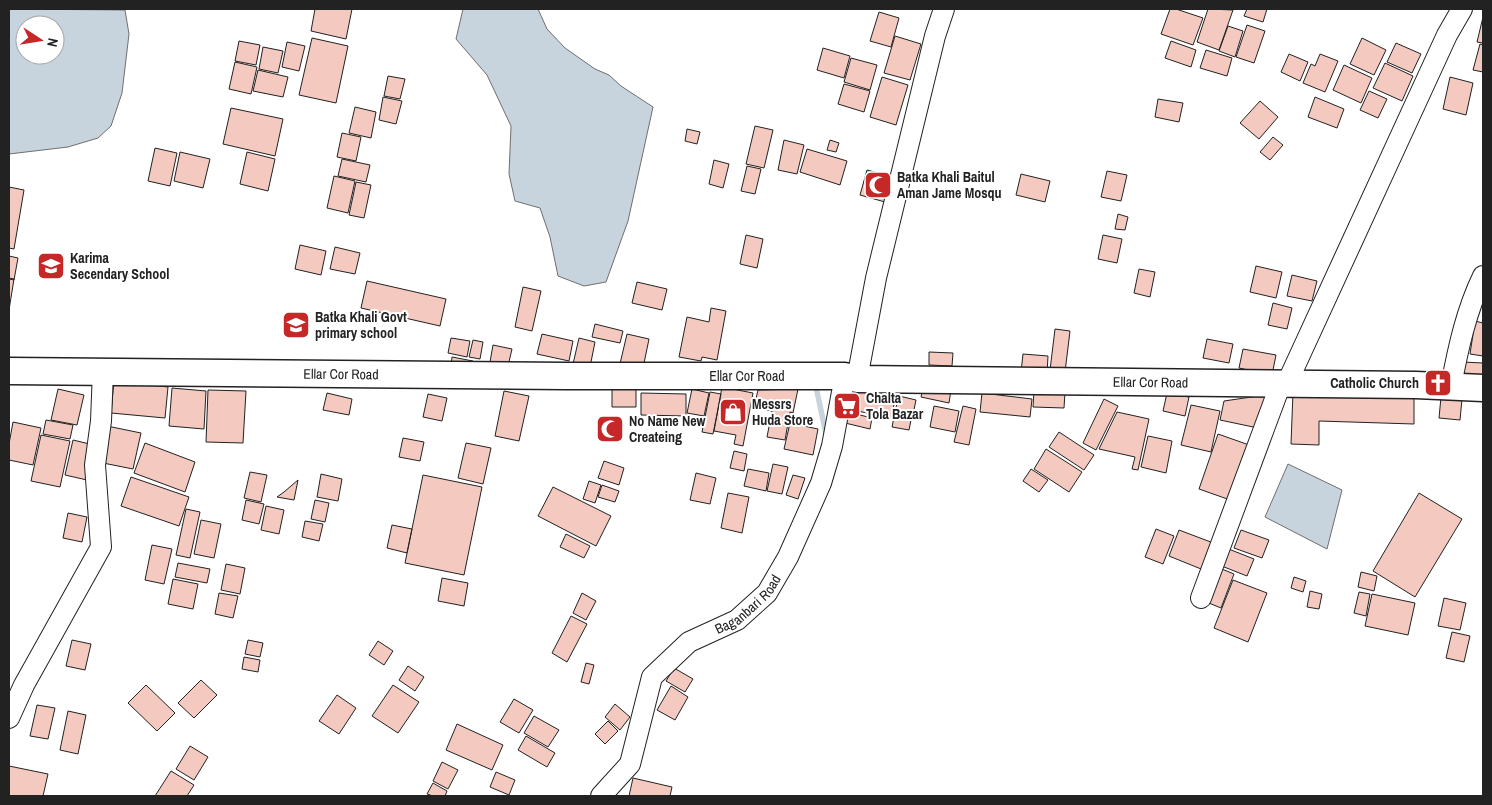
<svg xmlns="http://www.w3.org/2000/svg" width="1492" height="805" font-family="'Archivo Narrow',sans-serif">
  <rect width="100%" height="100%" fill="#fff"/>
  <!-- water -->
  <path fill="#c7d3dd" stroke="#6f6f6f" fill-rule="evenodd" d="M 9,9 L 125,10 L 129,34 L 122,93 L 111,126 L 98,138 L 68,147 L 9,154 ZM 25,25 L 55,25 L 55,55 L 25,55 Z
    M 463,9 L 538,9 L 547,29 L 565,48 L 595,69 L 609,75 L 621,86 L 653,107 L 628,221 L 606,282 L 584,286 L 558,276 L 550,237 L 540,208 L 515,201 L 509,174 L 511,126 L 487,75 L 456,39 Z
    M 1288,464 L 1342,490 L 1327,549 L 1265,517 Z"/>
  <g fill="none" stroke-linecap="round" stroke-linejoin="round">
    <!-- stream -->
    <path stroke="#c7d3dd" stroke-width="5.5" d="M 815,382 L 826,434"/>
  </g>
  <!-- building -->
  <path fill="#f3c9c0" stroke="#222" d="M 315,9 L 352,9 L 346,39 L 311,31 Z
    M 1170,9 L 1176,9 L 1203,18 L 1193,45 L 1161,34 Z
    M 1208,9 L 1233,10 L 1219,50 L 1197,42 Z
    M 1247,9 L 1267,9 L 1263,22 L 1244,16 Z
    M 879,12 L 899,18 L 891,47 L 870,41 Z
    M 1483,17 L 1483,43 L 1477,42 Z
    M 1247,25 L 1265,31 L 1254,63 L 1236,57 Z
    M 1228,26 L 1243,31 L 1235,57 L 1219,51 Z
    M 895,36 L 921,44 L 910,80 L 884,73 Z
    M 312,38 L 348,46 L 336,103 L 299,95 Z
    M 1362,38 L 1386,50 L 1374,75 L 1350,64 Z
    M 239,41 L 260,45 L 256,65 L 235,61 Z
    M 1171,41 L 1196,50 L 1191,67 L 1165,58 Z
    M 287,42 L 305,46 L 299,71 L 282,67 Z
    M 1396,43 L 1421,54 L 1412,73 L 1387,62 Z
    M 1480,44 L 1483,45 L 1483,72 L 1473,70 Z
    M 263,47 L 283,51 L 278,73 L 259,69 Z
    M 823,48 L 850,56 L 844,78 L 817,70 Z
    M 1206,50 L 1232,58 L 1227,76 L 1200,68 Z
    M 1289,54 L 1308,62 L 1300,81 L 1281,72 Z
    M 1320,54 L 1338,61 L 1325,92 L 1303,83 L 1311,64 L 1315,66 Z
    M 851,58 L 877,65 L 870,90 L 844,82 Z
    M 235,62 L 257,67 L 251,94 L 229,89 Z
    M 1385,63 L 1413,76 L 1402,101 L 1373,88 Z
    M 1344,65 L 1372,78 L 1361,103 L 1333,90 Z
    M 258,70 L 288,77 L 283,97 L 253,91 Z
    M 388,76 L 405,79 L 400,99 L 384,96 Z
    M 882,77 L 908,85 L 896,125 L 870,117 Z
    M 1450,77 L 1473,83 L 1466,115 L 1443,109 Z
    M 844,84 L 870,91 L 864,112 L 838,104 Z
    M 1369,91 L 1387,99 L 1378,118 L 1360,110 Z
    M 383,97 L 402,101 L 396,124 L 379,120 Z
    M 1315,97 L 1344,109 L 1337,128 L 1308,117 Z
    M 1158,99 L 1183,103 L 1179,122 L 1155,117 Z
    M 1260,101 L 1278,117 L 1259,139 L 1240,123 Z
    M 355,107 L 376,112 L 371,138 L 349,133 Z
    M 231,108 L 283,119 L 275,156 L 223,144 Z
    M 755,126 L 773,130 L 764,168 L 746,164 Z
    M 687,129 L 700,132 L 697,144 L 685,141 Z
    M 342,133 L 361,137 L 356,161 L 337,157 Z
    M 1273,137 L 1283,145 L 1270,160 L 1260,152 Z
    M 784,140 L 804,145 L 797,174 L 778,170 Z
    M 830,140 L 839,143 L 836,152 L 827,150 Z
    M 155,148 L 177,153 L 170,186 L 148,181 Z
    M 807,149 L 847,161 L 840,185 L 800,172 Z
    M 180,152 L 210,159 L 203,188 L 174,181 Z
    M 247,152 L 275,159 L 268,191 L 240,184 Z
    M 342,159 L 370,165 L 366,182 L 338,176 Z
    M 714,160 L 729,164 L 723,188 L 709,184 Z
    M 747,166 L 761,169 L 755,194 L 741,191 Z
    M 867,170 L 893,177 L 885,202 L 860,195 Z
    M 1107,171 L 1127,175 L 1121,201 L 1101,197 Z
    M 1021,174 L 1050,181 L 1045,202 L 1016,195 Z
    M 334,176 L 355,181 L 348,213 L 327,208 Z
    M 356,182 L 371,185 L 364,218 L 349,215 Z
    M 9,187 L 24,190 L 14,249 L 9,248 Z
    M 1118,214 L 1128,217 L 1125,230 L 1115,229 Z
    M 746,235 L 763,239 L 757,268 L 740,264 Z
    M 1103,235 L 1122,239 L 1117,263 L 1098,259 Z
    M 300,245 L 326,251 L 321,275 L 295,269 Z
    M 335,247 L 360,253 L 355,274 L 330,269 Z
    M 9,256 L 18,258 L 14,280 L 9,279 Z
    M 1256,266 L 1282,272 L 1276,298 L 1250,292 Z
    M 1139,269 L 1155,272 L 1150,297 L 1134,293 Z
    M 1292,275 L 1317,281 L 1312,301 L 1287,296 Z
    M 9,278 L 14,279 L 9,310 Z
    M 367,281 L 446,299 L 440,326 L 361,308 Z
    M 637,282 L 667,289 L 662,310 L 632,303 Z
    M 523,287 L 541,291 L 532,331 L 515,327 Z
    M 1273,303 L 1292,308 L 1287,329 L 1268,325 Z
    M 711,308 L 726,311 L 717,360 L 702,357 L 701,361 L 679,357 L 687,317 L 709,322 Z
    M 1475,321 L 1483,323 L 1483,356 L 1470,354 Z
    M 595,324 L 623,331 L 620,343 L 592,337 Z
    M 1055,329 L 1070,331 L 1065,372 L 1050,370 Z
    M 542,334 L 573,341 L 569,361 L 537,354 Z
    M 627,334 L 649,339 L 642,373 L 619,368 Z
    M 451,338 L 470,341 L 467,357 L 448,353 Z
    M 579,338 L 595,342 L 590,367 L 573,364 Z
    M 1207,339 L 1233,344 L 1229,363 L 1203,358 Z
    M 473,340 L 483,342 L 480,359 L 469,357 Z
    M 493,345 L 512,349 L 508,366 L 490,362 Z
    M 1243,349 L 1276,355 L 1272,375 L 1239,368 Z
    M 929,352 L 953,353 L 952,366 L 929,365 Z
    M 1023,354 L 1048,356 L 1047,374 L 1021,372 Z
    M 452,357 L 473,361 L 472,370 L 451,366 Z
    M 1463,362 L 1483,363 L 1483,385 L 1461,383 Z
    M 114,381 L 168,387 L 165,418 L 111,413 Z
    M 924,384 L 951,390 L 949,403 L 921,397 Z
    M 722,387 L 753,393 L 743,446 L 734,444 L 736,435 L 714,431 Z
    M 853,387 L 896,396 L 891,418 L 848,409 Z
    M 172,388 L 206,391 L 204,429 L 169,426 Z
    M 58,389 L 84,395 L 77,425 L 51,420 Z
    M 612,389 L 636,389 L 636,407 L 612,407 Z
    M 692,389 L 709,393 L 704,416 L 687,413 Z
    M 798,389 L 793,413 L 790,412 L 785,440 L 767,437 L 772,411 L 754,407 L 758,390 Z
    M 208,390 L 246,391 L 243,443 L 206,442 Z
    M 1034,390 L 1065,392 L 1064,408 L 1033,407 Z
    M 504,391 L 529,396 L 519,441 L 495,436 Z
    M 710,392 L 721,394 L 713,434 L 702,432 Z
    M 1293,392 L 1414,395 L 1414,424 L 1319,421 L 1319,445 L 1291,444 Z
    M 327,393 L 352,399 L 349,415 L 323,410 Z
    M 641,393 L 686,394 L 686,416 L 641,415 Z
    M 982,393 L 1032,399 L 1030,417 L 980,412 Z
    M 1167,393 L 1189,397 L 1185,416 L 1163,411 Z
    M 428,394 L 447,398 L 442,421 L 423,417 Z
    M 1272,394 L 1258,428 L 1220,420 L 1224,401 Z
    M 899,396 L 916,400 L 912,419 L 894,415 Z
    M 1441,397 L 1462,399 L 1460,420 L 1439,418 Z
    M 1104,399 L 1118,406 L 1096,450 L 1083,443 Z
    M 1191,405 L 1220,411 L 1211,452 L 1181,445 Z
    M 934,406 L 959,411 L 955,432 L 930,427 Z
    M 963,406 L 976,409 L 969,445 L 954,442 Z
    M 848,412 L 872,418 L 870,429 L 845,423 Z
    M 1117,412 L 1149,419 L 1138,470 L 1132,469 L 1135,457 L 1099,449 Z
    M 894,417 L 911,420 L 909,430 L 892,427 Z
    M 46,420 L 73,425 L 70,439 L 43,434 Z
    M 13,422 L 41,428 L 33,465 L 9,460 L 9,444 Z
    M 790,423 L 818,429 L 813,455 L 784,449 Z
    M 107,426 L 141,433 L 133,469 L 98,462 Z
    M 1059,432 L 1094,455 L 1084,470 L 1049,447 Z
    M 1218,434 L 1252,446 L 1233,501 L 1199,489 Z
    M 41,435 L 70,441 L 60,487 L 31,481 Z
    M 1148,436 L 1172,441 L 1166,473 L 1141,467 Z
    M 403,438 L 424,442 L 420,461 L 399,457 Z
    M 73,440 L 94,445 L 87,480 L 65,475 Z
    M 145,443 L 195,462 L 185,492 L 134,473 Z
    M 466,443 L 491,448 L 483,484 L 458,478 Z
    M 1046,449 L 1082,472 L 1069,492 L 1034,469 Z
    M 734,451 L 747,454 L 744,471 L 730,468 Z
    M 604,461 L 624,468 L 619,485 L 598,478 Z
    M 773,464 L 788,467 L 782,494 L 767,491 Z
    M 748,469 L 769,473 L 766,491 L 744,486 Z
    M 1031,469 L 1048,480 L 1039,492 L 1023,481 Z
    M 250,472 L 267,475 L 261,502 L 244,498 Z
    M 696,473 L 716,478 L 710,504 L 690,500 Z
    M 321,474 L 342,479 L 338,501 L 317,497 Z
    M 423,475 L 482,487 L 464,575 L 405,563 Z
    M 793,475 L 805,478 L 798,499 L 786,495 Z
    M 131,477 L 189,497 L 179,526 L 121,506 Z
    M 298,480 L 294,500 L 277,497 L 284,492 Z
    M 589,481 L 601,485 L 595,503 L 583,499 Z
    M 602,485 L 619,491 L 615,502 L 598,497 Z
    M 553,487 L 611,516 L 596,546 L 538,516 Z
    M 728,493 L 749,497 L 742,533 L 721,528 Z
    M 1419,493 L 1462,519 L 1415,597 L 1373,571 Z
    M 246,500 L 264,504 L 259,524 L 242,520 Z
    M 315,500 L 329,503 L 325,522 L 311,519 Z
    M 266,506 L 284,510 L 279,534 L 261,530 Z
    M 186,509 L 200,512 L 190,558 L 176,555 Z
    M 68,513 L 87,517 L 82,542 L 63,538 Z
    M 201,520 L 221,524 L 214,558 L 194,554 Z
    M 305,521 L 323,524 L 319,541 L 302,537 Z
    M 392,525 L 412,529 L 407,553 L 387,548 Z
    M 1156,529 L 1174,536 L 1163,564 L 1145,557 Z
    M 1179,530 L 1216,544 L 1206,571 L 1169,556 Z
    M 1241,530 L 1269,540 L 1262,558 L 1234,548 Z
    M 566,534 L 590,546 L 584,558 L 560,547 Z
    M 152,545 L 172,549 L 164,584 L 145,580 Z
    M 1226,548 L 1254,559 L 1247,576 L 1219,565 Z
    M 178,563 L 210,569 L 207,583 L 175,577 Z
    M 226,564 L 245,568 L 240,594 L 221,590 Z
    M 1217,567 L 1234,574 L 1221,608 L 1204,601 Z
    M 1361,572 L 1377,576 L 1374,591 L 1358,587 Z
    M 1294,577 L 1306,581 L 1303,592 L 1291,588 Z
    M 442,578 L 468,583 L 464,606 L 438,601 Z
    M 173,579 L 198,584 L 193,609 L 168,604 Z
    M 1233,580 L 1267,593 L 1248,642 L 1214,628 Z
    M 1310,591 L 1322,594 L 1319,609 L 1307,607 Z
    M 1359,592 L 1370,594 L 1366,616 L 1354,613 Z
    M 219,593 L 238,596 L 233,618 L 215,614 Z
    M 582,593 L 596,601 L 586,620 L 573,613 Z
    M 1372,594 L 1415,603 L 1408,635 L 1365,626 Z
    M 1444,598 L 1466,603 L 1460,630 L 1438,626 Z
    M 571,616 L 587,624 L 567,662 L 552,653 Z
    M 1452,632 L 1470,636 L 1464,662 L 1446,658 Z
    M 72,640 L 91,644 L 85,670 L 66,666 Z
    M 248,640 L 263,643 L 260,657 L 245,654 Z
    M 378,641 L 393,651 L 384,665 L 369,655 Z
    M 244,657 L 260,660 L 258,672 L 242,669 Z
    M 586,663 L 594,665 L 589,684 L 581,682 Z
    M 408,666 L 424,677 L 415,691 L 399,680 Z
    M 674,668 L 693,679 L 685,692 L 666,681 Z
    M 201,680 L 217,695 L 194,718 L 178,703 Z
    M 146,685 L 175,713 L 157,731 L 128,703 Z
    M 393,685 L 419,702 L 398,733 L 372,716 Z
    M 671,686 L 688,697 L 675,720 L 657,710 Z
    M 337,695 L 356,708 L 339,734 L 319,721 Z
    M 514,699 L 533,710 L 519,733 L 500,722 Z
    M 615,704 L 630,717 L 620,730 L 605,717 Z
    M 37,705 L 55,708 L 48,739 L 30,736 Z
    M 68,711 L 86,715 L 78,754 L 60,750 Z
    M 534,716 L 559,730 L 548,747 L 524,733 Z
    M 608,721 L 618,731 L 605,744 L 595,734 Z
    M 457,724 L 503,745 L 492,770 L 446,750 Z
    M 526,736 L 555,753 L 547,767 L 518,750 Z
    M 190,746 L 208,757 L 194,780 L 176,769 Z
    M 442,762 L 458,770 L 448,789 L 433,781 Z
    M 9,766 L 48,774 L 43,796 L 9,796 Z
    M 171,771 L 194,785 L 187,796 L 155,796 Z
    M 496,772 L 515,780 L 509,795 L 490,787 Z
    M 633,778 L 672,787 L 670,796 L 629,796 Z
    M 433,783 L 447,791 L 445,796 L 433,796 L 427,794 Z"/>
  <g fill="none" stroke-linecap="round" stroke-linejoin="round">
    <!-- minor casing -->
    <g stroke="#222" stroke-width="22">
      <g id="minor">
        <path d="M 857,379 L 876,278 L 935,36 L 944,9"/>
        <path d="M 1287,383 L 1447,35 L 1462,9"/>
        <path d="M 1451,386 C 1458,349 1466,311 1483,276"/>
        <path d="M 1201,598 L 1281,383"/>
        <path d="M 9,718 L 24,685 L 101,547 L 95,465 L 101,421 L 103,371"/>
        <path id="s1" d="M 601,796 L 630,764 L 652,677 L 689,642 L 737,620 L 767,593 L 788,557 L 821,483 L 832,446 L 845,376"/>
      </g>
    </g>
    <!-- major casing -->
    <g stroke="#222" stroke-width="29">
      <g id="major">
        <path id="s2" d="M 9,371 L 566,376 L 845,376 L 857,379 L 1416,385 L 1483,388"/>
      </g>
    </g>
    <!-- minor -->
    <use href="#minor" stroke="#fff" stroke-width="20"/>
    <!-- major -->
    <use href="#major" stroke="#fff" stroke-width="26"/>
  </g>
  <!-- icons -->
  <defs>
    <g id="mosque-square" transform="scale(1.4375)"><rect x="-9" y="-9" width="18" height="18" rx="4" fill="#c62828" stroke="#fff"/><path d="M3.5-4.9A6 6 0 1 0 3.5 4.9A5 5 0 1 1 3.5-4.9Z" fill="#fff"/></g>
    <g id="school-square" transform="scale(1.4375)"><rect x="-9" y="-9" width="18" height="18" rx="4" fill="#c62828" stroke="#fff"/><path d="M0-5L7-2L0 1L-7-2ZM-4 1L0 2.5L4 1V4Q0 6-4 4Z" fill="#fff"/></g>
    <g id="church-square" transform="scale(1.4375)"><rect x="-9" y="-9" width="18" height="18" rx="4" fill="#c62828" stroke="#fff"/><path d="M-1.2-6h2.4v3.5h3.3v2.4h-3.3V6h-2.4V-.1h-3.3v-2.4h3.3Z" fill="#fff"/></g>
    <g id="supermarket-square" transform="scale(1.4375)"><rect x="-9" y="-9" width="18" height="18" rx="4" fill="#c62828" stroke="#fff"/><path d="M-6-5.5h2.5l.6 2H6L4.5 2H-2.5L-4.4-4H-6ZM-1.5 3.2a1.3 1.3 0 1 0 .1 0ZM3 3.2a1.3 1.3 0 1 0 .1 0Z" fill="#fff"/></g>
    <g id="shop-square" transform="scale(1.4375)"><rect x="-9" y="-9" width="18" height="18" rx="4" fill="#c62828" stroke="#fff"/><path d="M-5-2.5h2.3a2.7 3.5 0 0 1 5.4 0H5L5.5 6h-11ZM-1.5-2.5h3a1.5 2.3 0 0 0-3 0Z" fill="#fff"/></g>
  </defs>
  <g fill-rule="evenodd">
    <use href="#mosque-square" x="878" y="185"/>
    <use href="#school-square" x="51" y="266"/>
    <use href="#school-square" x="296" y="325"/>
    <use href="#church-square" x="1438" y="383"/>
    <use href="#supermarket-square" x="847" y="406"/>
    <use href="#shop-square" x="733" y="412"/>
    <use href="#mosque-square" x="610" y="429"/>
  </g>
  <g text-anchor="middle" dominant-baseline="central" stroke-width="4" stroke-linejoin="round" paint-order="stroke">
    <!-- poi labels -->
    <g font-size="14" font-weight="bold" fill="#222" stroke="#fff" text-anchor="start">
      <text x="897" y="177">Batka Khali Baitul<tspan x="897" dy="16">Aman Jame Mosqu</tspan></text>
      <text x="70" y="258">Karima<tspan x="70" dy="16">Secendary School</tspan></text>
      <text x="315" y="317">Batka Khali Govt<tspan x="315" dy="16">primary school</tspan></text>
      <text x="1419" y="383" text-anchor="end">Catholic Church</text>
      <text x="866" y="398">Chalta<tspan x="866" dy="16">Tola Bazar</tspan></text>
      <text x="752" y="404">Messrs<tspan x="752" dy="16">Huda Store</tspan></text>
      <text x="629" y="421">No Name New<tspan x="629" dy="16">Createing</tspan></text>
    </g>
    <!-- street labels -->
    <g font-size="14" fill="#222" stroke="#fff">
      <text stroke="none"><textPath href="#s2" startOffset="332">Ellar Cor Road</textPath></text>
      <text stroke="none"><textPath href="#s2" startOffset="738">Ellar Cor Road</textPath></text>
      <text stroke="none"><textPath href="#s2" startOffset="1142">Ellar Cor Road</textPath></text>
      <text stroke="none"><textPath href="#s1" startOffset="255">Baganbari Road</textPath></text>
    </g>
  </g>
  <!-- border -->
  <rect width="1492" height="805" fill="none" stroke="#222222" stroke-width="20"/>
  <!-- north arrow -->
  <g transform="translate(40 40) rotate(102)"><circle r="24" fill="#ffffff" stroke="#a7a7a7"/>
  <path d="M0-4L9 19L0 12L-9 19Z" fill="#c62828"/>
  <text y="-8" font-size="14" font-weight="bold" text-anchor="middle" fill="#222222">N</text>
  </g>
</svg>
